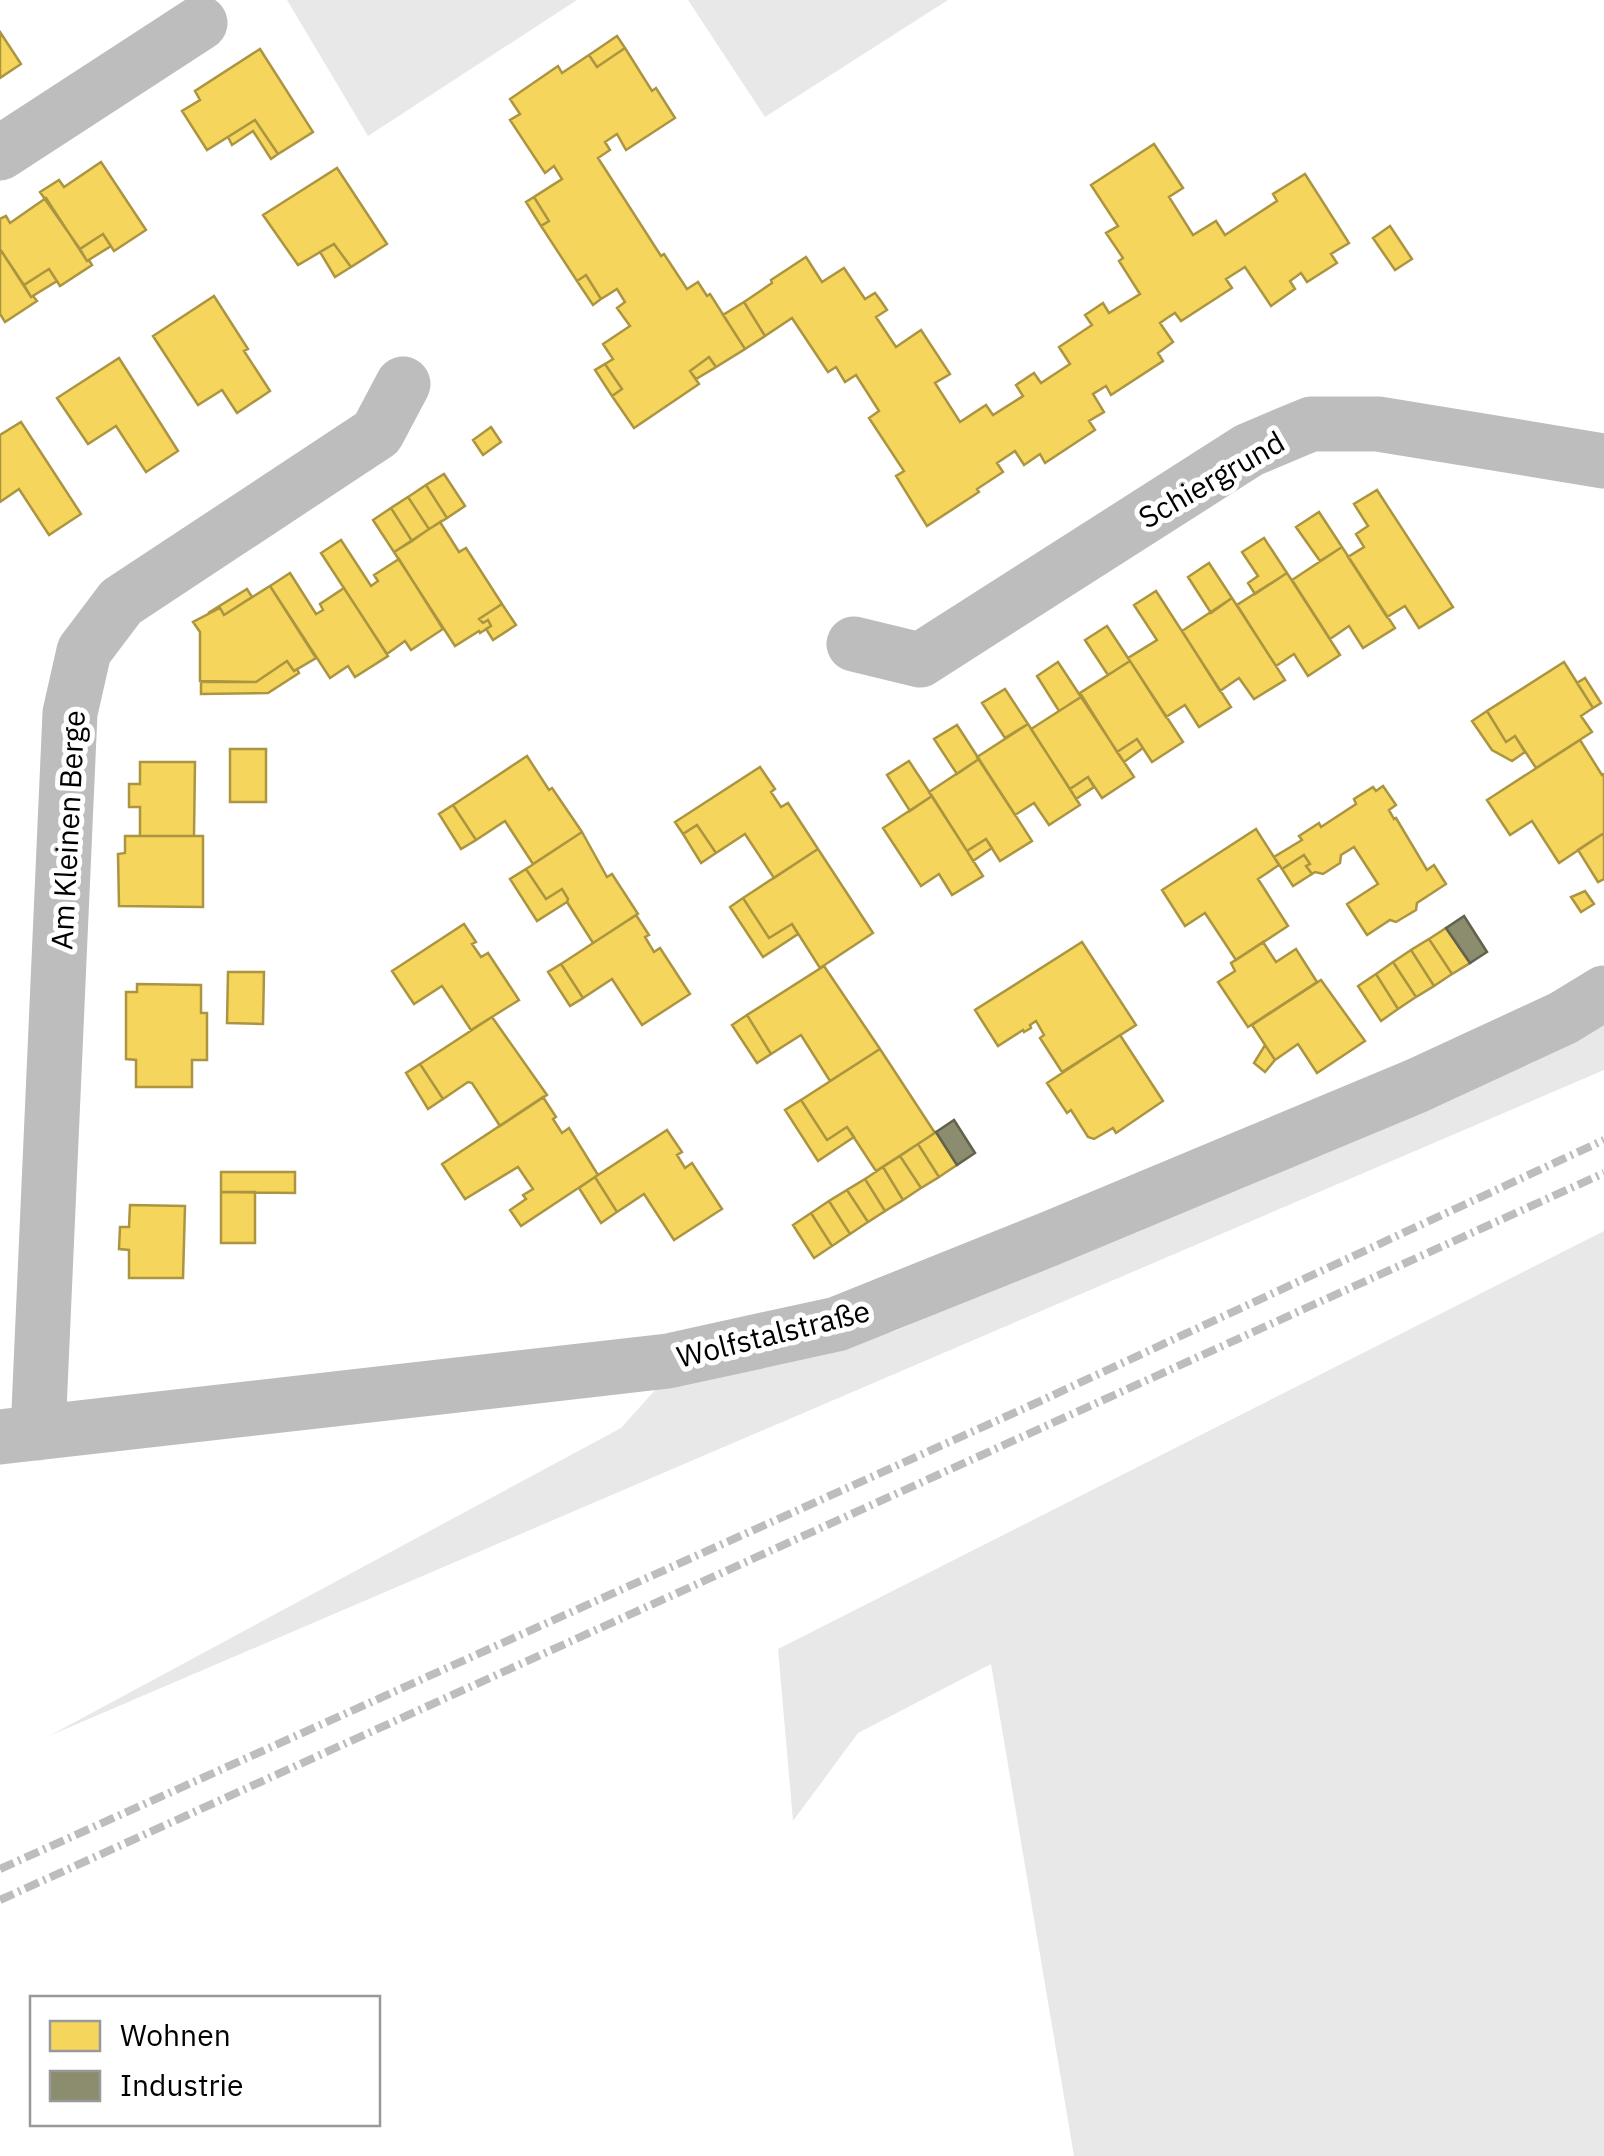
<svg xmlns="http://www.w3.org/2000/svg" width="1604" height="2156" font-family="'IBM Plex Sans',sans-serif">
  <rect width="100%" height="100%" fill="#fff"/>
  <!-- green -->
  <path fill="#e8e8e8" d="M 287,0 L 577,0 L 368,136 Z
    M 688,0 L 948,0 L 765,117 Z
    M 1604,1015 L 1604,1070 L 49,1736 L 621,1428 L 656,1389 L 895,1331 L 1365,1130 Z
    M 1604,1231 L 1604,2156 L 1074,2156 L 991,1664 L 858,1733 L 793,1821 L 778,1649 Z"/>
  <!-- homes -->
  <path fill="#f6d55c" stroke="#ac9540" stroke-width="2.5" d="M 0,32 L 21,64 L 0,78 Z
    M 617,36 L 625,48 L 597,67 L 589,55 Z
    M 625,48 L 652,91 L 656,88 L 675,118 L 626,150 L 617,134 L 605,142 L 610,150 L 598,158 L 661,256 L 664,254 L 687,289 L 698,282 L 707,296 L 710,294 L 745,349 L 716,367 L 709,357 L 690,371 L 699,384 L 634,428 L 612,396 L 622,389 L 605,364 L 613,359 L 603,344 L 630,326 L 617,308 L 625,302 L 617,289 L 601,299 L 586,275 L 577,281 L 541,226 L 549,221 L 534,197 L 562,179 L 554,166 L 545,173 L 510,120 L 520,114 L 510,99 L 558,66 L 562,73 L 589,55 L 597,67 Z
    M 260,49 L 313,132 L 278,154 L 255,120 L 207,150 L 182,111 L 200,100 L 195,91 Z
    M 255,120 L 278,154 L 271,159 L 253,131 L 232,145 L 228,137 Z
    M 1154,144 L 1183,188 L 1169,197 L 1193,235 L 1216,221 L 1225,235 L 1277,201 L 1273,194 L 1305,174 L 1349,243 L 1331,254 L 1337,263 L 1307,282 L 1301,273 L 1290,281 L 1295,289 L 1271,306 L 1245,267 L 1226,279 L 1232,288 L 1181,321 L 1175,313 L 1167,318 L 1160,323 L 1173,342 L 1158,353 L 1163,361 L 1111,395 L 1106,386 L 1093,394 L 1104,412 L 1089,421 L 1095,430 L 1045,463 L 1040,454 L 1024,465 L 1015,451 L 997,463 L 1003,472 L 977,489 L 979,492 L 927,526 L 896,476 L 904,471 L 869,418 L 879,411 L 856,375 L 845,382 L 836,367 L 828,372 L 792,318 L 765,336 L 744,302 L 772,283 L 771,280 L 806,257 L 822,282 L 844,268 L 865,299 L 875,293 L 881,301 L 887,310 L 876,317 L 896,347 L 921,330 L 950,374 L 935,383 L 960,422 L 986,405 L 993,415 L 1023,396 L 1016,385 L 1034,373 L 1041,383 L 1070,364 L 1059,347 L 1092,325 L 1085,315 L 1103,303 L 1109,313 L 1140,294 L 1119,261 L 1123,258 L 1106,233 L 1118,226 L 1091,185 Z
    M 101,162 L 146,230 L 114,251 L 103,234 L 80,249 L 40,192 L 59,180 L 64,187 Z
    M 337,168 L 387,244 L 351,267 L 334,244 L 298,265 L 263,215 Z
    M 534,197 L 549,221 L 541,226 L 526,202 Z
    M 46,198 L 87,261 L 89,260 L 92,265 L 60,286 L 49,269 L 24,285 L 0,249 L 0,219 L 6,216 L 10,223 Z
    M 1390,226 L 1412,259 L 1395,270 L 1373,238 Z
    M 103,234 L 111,246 L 87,261 L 80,249 Z
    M 334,244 L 351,267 L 335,277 L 320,252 Z
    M 0,249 L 31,297 L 33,296 L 37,301 L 5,322 L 0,314 Z
    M 49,269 L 57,281 L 31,297 L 24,285 Z
    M 586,275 L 601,299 L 593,305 L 577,281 Z
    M 214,296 L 248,349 L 244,351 L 270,391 L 237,413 L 222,390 L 198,405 L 153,336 Z
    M 744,302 L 765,336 L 745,349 L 723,315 Z
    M 709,357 L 716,367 L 696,379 L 690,371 Z
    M 119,358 L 178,451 L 146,472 L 116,426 L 88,444 L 57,398 Z
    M 605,364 L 622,389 L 612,396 L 595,370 Z
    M 21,422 L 81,514 L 49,535 L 19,489 L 0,502 L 0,435 Z
    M 491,427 L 501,442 L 483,455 L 473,440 Z
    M 444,474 L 465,506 L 447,518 L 426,485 Z
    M 426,485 L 447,518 L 429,529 L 408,497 Z
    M 1377,490 L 1453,607 L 1419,628 L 1405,606 L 1387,617 L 1348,557 L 1364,547 L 1356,534 L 1368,526 L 1354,504 Z
    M 408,497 L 429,529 L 412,541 L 391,508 Z
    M 391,508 L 412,541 L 394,552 L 373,520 Z
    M 1319,512 L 1342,547 L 1320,561 L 1296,527 Z
    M 440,522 L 459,552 L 466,548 L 502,604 L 479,619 L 483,623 L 488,620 L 491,626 L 480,633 L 479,631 L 455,646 L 394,552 Z
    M 1264,538 L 1287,573 L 1255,594 L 1248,583 L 1258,576 L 1242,552 Z
    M 341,540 L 371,586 L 378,581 L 374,575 L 399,559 L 443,629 L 411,650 L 405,641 L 387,654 L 321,553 Z
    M 1342,547 L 1395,628 L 1363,648 L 1349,626 L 1330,639 L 1292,580 Z
    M 1209,563 L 1232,598 L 1211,613 L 1188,577 Z
    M 290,573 L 316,614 L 323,610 L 320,604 L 344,588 L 388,656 L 355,677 L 348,666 L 330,678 L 270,586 Z
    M 1287,573 L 1340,655 L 1308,676 L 1294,654 L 1276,666 L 1237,605 Z
    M 270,586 L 316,658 L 294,671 L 287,661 L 256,682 L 200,681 L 200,632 L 193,622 L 220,608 L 224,615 Z
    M 247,589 L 252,597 L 224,615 L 220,608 L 208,613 Z
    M 1156,591 L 1231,707 L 1199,727 L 1185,705 L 1166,717 L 1128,658 L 1157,640 L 1134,605 Z
    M 1232,598 L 1285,680 L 1254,699 L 1239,678 L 1220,691 L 1182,631 Z
    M 502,604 L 516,625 L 493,640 L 486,629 L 491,626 L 488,620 L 483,623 L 479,619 Z
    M 1107,626 L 1130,661 L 1108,675 L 1085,640 Z
    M 287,661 L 294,671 L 297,669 L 299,673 L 268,693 L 201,694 L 201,682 L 256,682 Z
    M 1130,661 L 1183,742 L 1152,762 L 1137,739 L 1117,752 L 1080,693 Z
    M 1058,662 L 1081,697 L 1059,711 L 1037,676 Z
    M 1564,662 L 1593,708 L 1581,716 L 1592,732 L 1536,768 L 1515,736 L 1506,742 L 1487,711 Z
    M 1585,678 L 1601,703 L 1593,708 L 1577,683 Z
    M 1005,689 L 1028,724 L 1005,738 L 982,703 Z
    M 1081,697 L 1134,777 L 1102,798 L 1088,777 L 1070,789 L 1031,729 Z
    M 1487,711 L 1506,742 L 1515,736 L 1525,752 L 1512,761 L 1492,750 L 1472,721 Z
    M 1028,724 L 1080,805 L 1049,825 L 1034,803 L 1015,815 L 977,757 Z
    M 957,725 L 979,759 L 957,774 L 934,739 Z
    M 1137,739 L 1143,748 L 1124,762 L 1117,752 Z
    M 1580,740 L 1602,775 L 1604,774 L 1604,833 L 1559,863 L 1532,821 L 1510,835 L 1487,800 Z
    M 230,749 L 266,749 L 266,802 L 230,802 Z
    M 527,756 L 549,790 L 552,788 L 582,832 L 533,864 L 505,821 L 476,840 L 453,805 Z
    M 979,759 L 1032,841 L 1000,861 L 986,839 L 967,851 L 929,792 Z
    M 909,761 L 932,796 L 910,811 L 887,775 Z
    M 140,762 L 195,762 L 194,836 L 140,836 L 140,807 L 129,807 L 129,784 L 140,784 Z
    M 760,767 L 775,789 L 771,792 L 781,807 L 788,803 L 818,849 L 774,878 L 745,834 L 716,853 L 697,825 L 683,834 L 675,822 Z
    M 1088,777 L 1094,787 L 1076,799 L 1070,789 Z
    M 1383,786 L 1396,805 L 1389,810 L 1394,819 L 1396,818 L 1427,870 L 1434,865 L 1446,884 L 1417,903 L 1416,910 L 1396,922 L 1390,920 L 1367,935 L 1347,904 L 1378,884 L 1354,847 L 1341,855 L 1340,863 L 1323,874 L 1315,872 L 1312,874 L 1306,866 L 1310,864 L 1304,855 L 1282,869 L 1274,857 L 1302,840 L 1299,836 L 1319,823 L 1321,827 L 1356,804 L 1354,799 L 1373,787 L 1376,791 Z
    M 932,796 L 983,876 L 952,895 L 939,874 L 921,886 L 883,828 Z
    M 453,805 L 476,840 L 461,849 L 439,814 Z
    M 697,825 L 716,853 L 701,863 L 683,834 Z
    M 1256,829 L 1279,865 L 1258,879 L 1288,926 L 1236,960 L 1205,913 L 1185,926 L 1162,890 Z
    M 582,832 L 607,877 L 612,874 L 638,914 L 593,943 L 567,902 L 568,899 L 562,889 L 546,899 L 526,869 Z
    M 1604,833 L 1604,879 L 1598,882 L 1578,850 Z
    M 125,836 L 203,836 L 203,907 L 119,906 L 118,854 L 125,853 Z
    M 986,839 L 992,848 L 973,861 L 967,851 Z
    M 818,849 L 873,933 L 820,968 L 792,924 L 769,938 L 743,898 Z
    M 1304,855 L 1310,864 L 1306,866 L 1312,874 L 1293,886 L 1282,869 Z
    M 526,869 L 546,899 L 562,889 L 568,899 L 567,902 L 537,921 L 510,879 Z
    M 1585,891 L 1594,904 L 1581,912 L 1571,897 Z
    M 743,898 L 769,938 L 792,924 L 798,934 L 763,957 L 730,907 Z
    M 636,915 L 649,935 L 645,937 L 654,952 L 660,948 L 690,994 L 642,1025 L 612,979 L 583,998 L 561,964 Z
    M 464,924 L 476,942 L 472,944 L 481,957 L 488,953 L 519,1000 L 471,1030 L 442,986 L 414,1004 L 392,971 Z
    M 1446,928 L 1470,963 L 1452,974 L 1429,939 Z
    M 1429,939 L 1452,974 L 1434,986 L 1411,950 Z
    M 1082,942 L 1136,1025 L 1062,1072 L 1040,1038 L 1044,1035 L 1036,1021 L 1030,1025 L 1031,1028 L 1024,1032 L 1023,1030 L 998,1046 L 975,1010 Z
    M 1263,942 L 1276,962 L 1296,949 L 1317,982 L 1248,1027 L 1218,982 L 1235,971 L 1231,963 Z
    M 1411,950 L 1434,986 L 1416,997 L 1393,962 Z
    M 1393,962 L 1416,997 L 1398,1009 L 1376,974 Z
    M 561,964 L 583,998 L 570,1006 L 548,972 Z
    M 824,966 L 880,1049 L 830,1081 L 801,1035 L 771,1054 L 747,1015 Z
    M 228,972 L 264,972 L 263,1024 L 227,1023 Z
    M 1376,974 L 1398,1009 L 1381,1021 L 1358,986 Z
    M 1321,980 L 1365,1041 L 1317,1073 L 1298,1044 L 1275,1060 L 1252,1025 Z
    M 137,984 L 201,985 L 201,1013 L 207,1013 L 207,1060 L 192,1060 L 192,1087 L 136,1087 L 136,1060 L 126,1059 L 126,992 L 137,992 Z
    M 747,1015 L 771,1054 L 757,1063 L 732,1025 Z
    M 492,1017 L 547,1095 L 500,1126 L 472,1083 L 468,1082 L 443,1099 L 420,1064 Z
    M 1120,1035 L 1163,1101 L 1116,1133 L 1113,1128 L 1094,1139 L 1088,1137 L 1071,1110 L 1067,1113 L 1047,1083 Z
    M 1265,1045 L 1275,1060 L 1265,1072 L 1254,1063 Z
    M 880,1049 L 935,1133 L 876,1171 L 847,1127 L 827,1140 L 801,1100 Z
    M 420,1064 L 443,1099 L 428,1109 L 406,1073 Z
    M 543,1097 L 556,1117 L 553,1119 L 562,1133 L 569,1128 L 598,1175 L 521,1226 L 510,1210 L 526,1199 L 523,1195 L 533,1189 L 518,1167 L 465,1199 L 442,1164 Z
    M 801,1100 L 827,1140 L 847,1127 L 854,1137 L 818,1161 L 785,1110 Z
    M 667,1130 L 682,1152 L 677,1155 L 685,1168 L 692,1163 L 722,1209 L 674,1240 L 644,1194 L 617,1212 L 595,1177 Z
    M 936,1132 L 957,1165 L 939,1177 L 918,1144 Z
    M 918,1144 L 939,1177 L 921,1188 L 900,1156 Z
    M 900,1156 L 921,1188 L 903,1200 L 883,1167 Z
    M 883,1167 L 903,1200 L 885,1211 L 865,1179 Z
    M 221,1172 L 295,1172 L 295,1193 L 221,1192 Z
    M 595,1177 L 617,1212 L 601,1223 L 579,1188 Z
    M 865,1179 L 885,1211 L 868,1222 L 847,1190 Z
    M 847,1190 L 868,1222 L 850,1234 L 829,1201 Z
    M 221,1192 L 255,1192 L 255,1243 L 221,1243 Z
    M 829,1201 L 850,1234 L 832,1246 L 811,1213 Z
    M 130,1205 L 185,1206 L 183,1278 L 129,1278 L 129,1250 L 119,1249 L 120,1227 L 129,1227 Z
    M 811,1213 L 832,1246 L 814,1258 L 793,1225 Z"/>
  <!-- industry -->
  <path fill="#8c8c6e" stroke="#62624d" stroke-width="2.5" d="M 1464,916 L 1487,952 L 1470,963 L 1446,928 Z
    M 954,1120 L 975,1153 L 957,1165 L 936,1132 Z"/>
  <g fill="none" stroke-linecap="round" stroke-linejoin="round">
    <!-- minor -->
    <path stroke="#bdbdbd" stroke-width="55" d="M 0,153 L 200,23
      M 854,644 L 920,660 L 1249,450 L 1311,424 L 1378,424 L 1604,461
      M 38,1433 L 70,713 L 84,651 L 121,602 L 377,433 L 403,384
      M 0,1437 L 668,1361 L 837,1324 L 1049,1239 L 1416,1086 L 1563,1018 L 1604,993"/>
    <!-- rail -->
    <path stroke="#bdbdbd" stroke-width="8" stroke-dasharray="15 5 2.5 5" stroke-linecap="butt" d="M 0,1869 L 1036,1403 L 1604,1140
      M 0,1900 L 1604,1173"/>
  </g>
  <g text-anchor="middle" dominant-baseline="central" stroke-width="10" stroke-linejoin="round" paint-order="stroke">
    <!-- street labels -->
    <g font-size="30" fill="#000" stroke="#fff">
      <text transform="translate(1211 479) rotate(-30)">Schiergrund</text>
      <text transform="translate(67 830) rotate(-87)">Am Kleinen Berge</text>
      <text transform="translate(773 1333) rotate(-14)">Wolfstalstraße</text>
    </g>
  </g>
  <!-- legend -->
  <rect x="30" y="1996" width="350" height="130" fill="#ffffff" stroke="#999999" stroke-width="2.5"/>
  <rect x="50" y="2021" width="50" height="30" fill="#f6d55c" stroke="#999999" stroke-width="2.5"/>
  <text x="120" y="2046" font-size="30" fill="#000000">Wohnen</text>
  <rect x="50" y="2071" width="50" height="30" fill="#8c8c6e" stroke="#999999" stroke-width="2.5"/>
  <text x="120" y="2096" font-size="30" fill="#000000">Industrie</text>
</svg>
